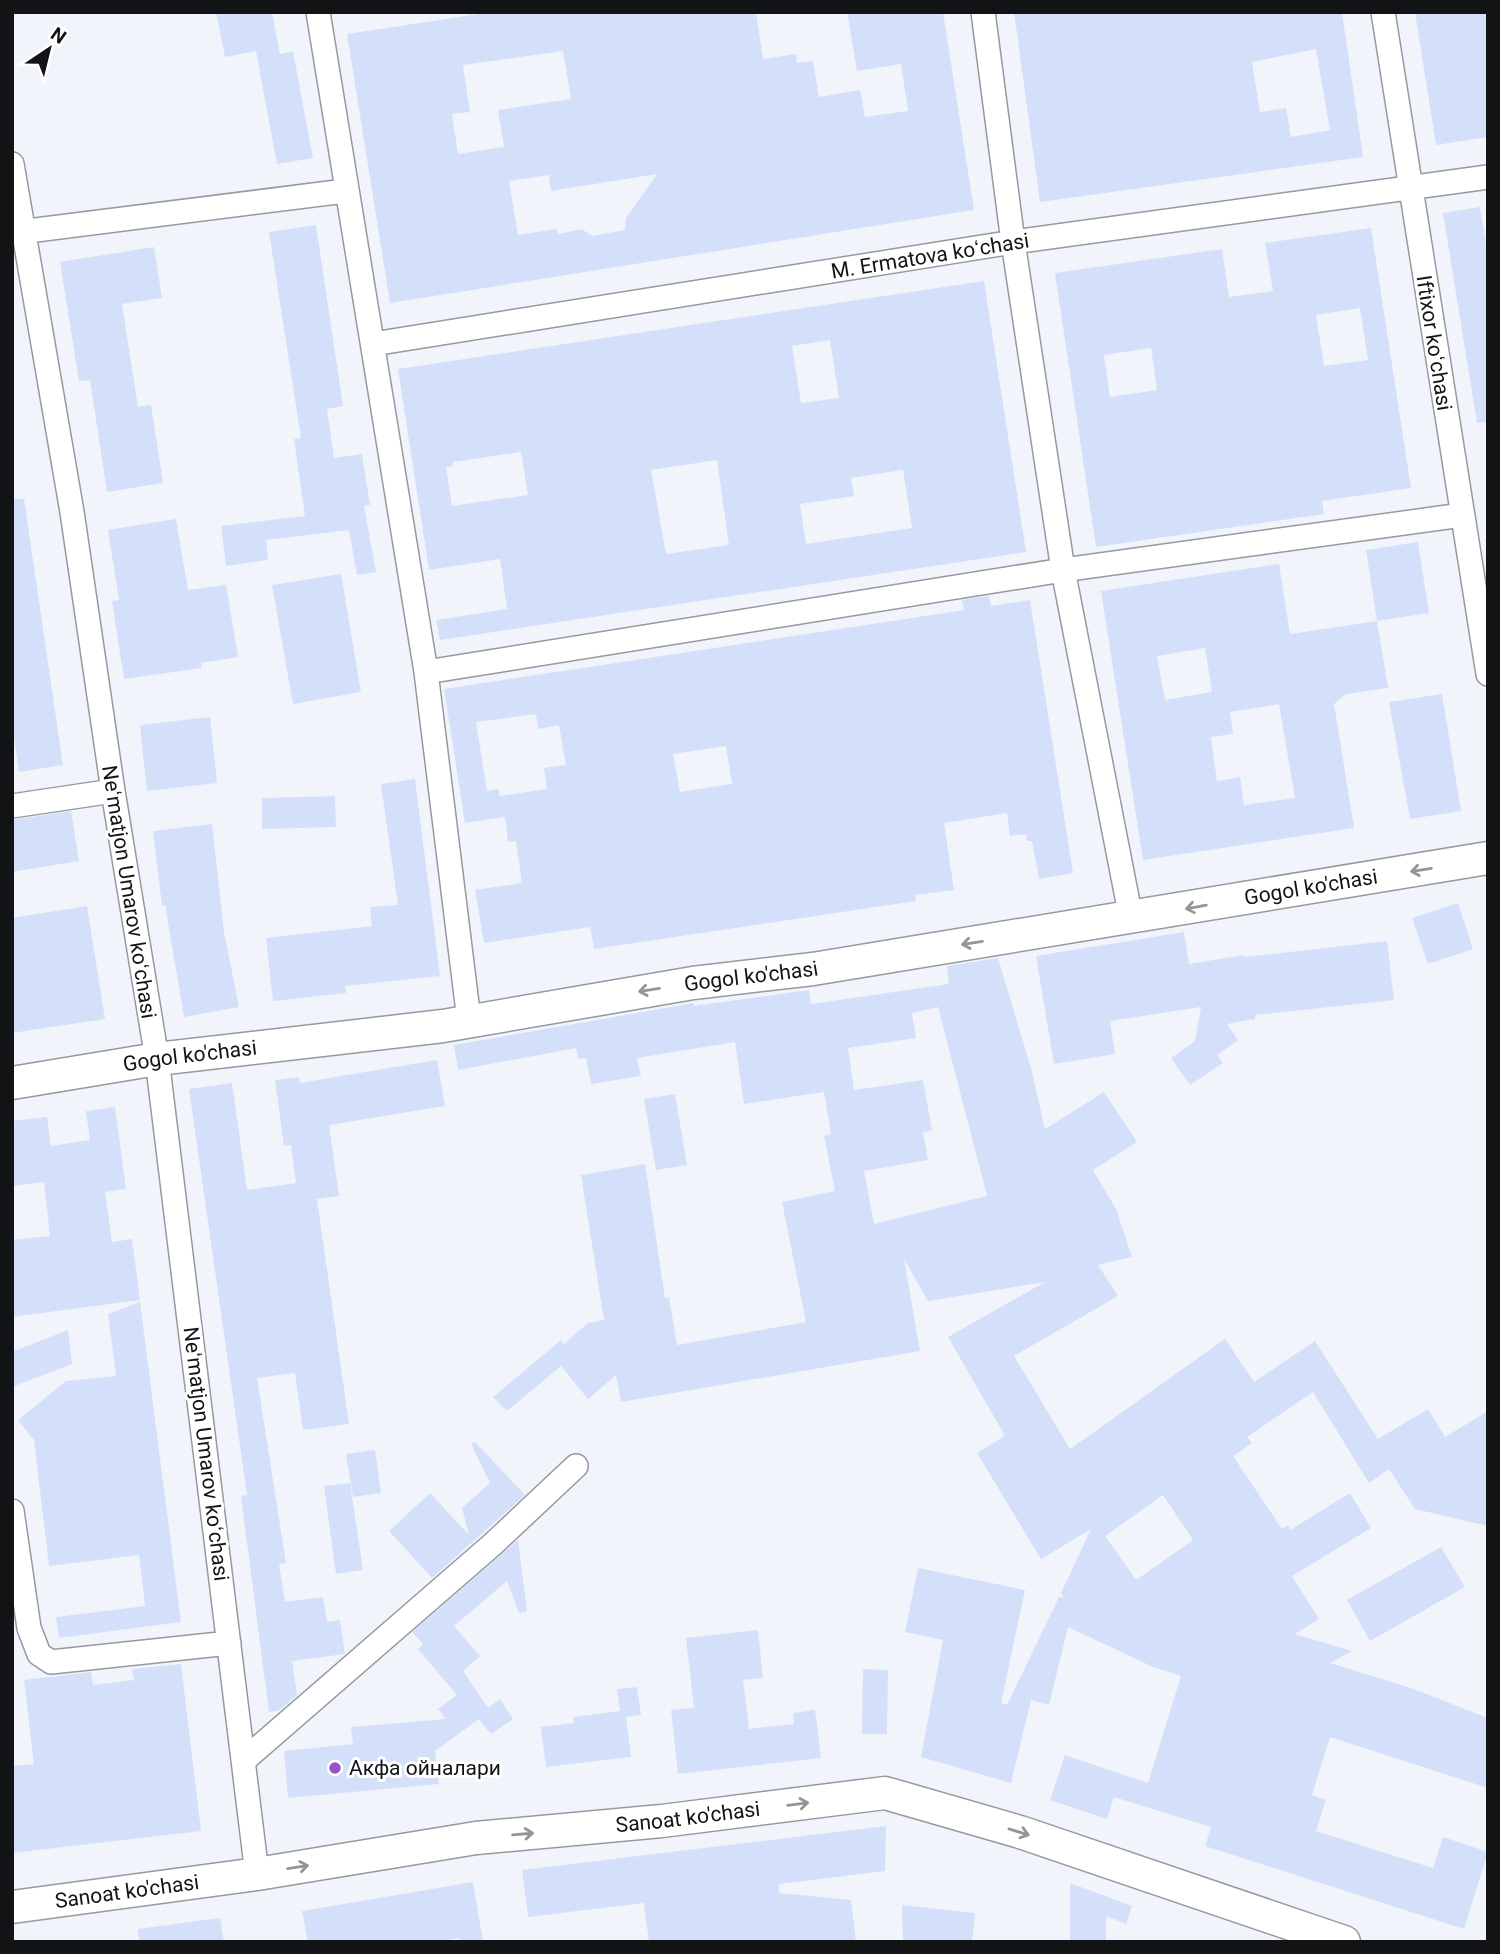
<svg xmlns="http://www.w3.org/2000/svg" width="1500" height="1954" font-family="Roboto,sans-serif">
  <rect width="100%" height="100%" fill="#f1f4fb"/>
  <!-- building -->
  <path fill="#d4e0fa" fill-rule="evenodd" d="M 216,12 L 272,12 L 280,54 L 293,51 L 313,158 L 277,164 L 256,51 L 225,57 Z
    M 492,12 L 756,12 L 763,59 L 796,54 L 797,63 L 813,61 L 819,97 L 860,90 L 865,117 L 908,111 L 901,64 L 857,71 L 847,12 L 943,12 L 974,210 L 390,303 L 347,34 ZM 563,51 L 571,99 L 498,110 L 504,147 L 458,154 L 452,114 L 470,112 L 463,65 ZM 657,174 L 626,218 L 625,230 L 592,236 L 582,229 L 558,234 L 557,229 L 518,235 L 509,181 L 549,175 L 551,191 Z
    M 1014,12 L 1342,12 L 1363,157 L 1040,202 ZM 1316,49 L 1330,130 L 1291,137 L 1286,108 L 1260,112 L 1252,62 Z
    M 1415,12 L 1488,12 L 1488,137 L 1436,145 Z
    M 1480,207 L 1488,256 L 1488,422 L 1477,423 L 1443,213 Z
    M 316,225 L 343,406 L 327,409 L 334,458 L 362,454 L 370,505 L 364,506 L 376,572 L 357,575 L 349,530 L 266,540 L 268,560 L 226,566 L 221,526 L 305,516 L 294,439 L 301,438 L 269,232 Z
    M 1371,228 L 1411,488 L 1322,501 L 1324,514 L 1096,547 L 1055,273 L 1222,249 L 1229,297 L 1273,291 L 1265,243 ZM 1360,308 L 1368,360 L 1324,366 L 1316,315 ZM 1151,348 L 1157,390 L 1110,397 L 1104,355 Z
    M 154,247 L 162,298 L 122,304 L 138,407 L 151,405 L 163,483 L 107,492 L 90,380 L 79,381 L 60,262 Z
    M 984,281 L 1026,552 L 440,640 L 436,620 L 507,609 L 500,559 L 429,570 L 398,369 ZM 830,340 L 839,398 L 801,403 L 792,346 ZM 521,452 L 528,495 L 452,506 L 446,467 L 453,466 L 453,462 ZM 717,460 L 729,545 L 666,554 L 651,470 ZM 903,470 L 912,528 L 806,544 L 800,504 L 854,496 L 851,478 Z
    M 12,499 L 24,499 L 63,765 L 19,772 L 12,723 Z
    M 176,519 L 188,590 L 226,585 L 238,657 L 201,663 L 202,668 L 124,679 L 112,601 L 119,600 L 108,530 Z
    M 1418,542 L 1429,613 L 1377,621 L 1366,550 Z
    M 1279,564 L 1290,634 L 1377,621 L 1388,688 L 1346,694 L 1334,704 L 1354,828 L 1143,860 L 1101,591 ZM 1205,648 L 1212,692 L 1165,700 L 1157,656 ZM 1279,704 L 1295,798 L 1244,805 L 1240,777 L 1217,781 L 1211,737 L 1233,734 L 1230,712 Z
    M 341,574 L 361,692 L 293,704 L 272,585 Z
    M 989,596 L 991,606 L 1030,600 L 1073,873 L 1039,879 L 1032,841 L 1027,841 L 1026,834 L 1010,836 L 1007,813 L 944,823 L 954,890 L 915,895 L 916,901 L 594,949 L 590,927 L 484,943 L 475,890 L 522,883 L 516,841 L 508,842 L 505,817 L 465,823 L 444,689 L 964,610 L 962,600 ZM 536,714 L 538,729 L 559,725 L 566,765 L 544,768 L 547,789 L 500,796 L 498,789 L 487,791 L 476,722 ZM 726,746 L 732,784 L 680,792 L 673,754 Z
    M 1442,694 L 1461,811 L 1410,819 L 1389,702 Z
    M 210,717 L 217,783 L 147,791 L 140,725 Z
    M 415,779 L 440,976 L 345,986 L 346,993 L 273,1001 L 266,938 L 372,926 L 370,907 L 398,905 L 381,784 Z
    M 335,796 L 336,827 L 262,829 L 262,798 Z
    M 71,811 L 79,861 L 12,872 L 12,820 Z
    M 212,824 L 224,932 L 239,1007 L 184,1017 L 165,905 L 162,906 L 153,831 Z
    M 1458,903 L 1473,949 L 1428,964 L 1412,918 Z
    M 87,906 L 105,1019 L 12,1033 L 12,918 Z
    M 1184,932 L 1189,964 L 1244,955 L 1245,957 L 1387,941 L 1394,1000 L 1255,1015 L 1255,1019 L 1227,1024 L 1238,1040 L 1217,1055 L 1223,1063 L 1190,1085 L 1171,1058 L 1195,1041 L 1201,1007 L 1110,1021 L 1115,1054 L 1054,1064 L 1036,956 Z
    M 998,958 L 1031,1068 L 1045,1129 L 1104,1092 L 1137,1142 L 1093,1170 L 1116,1209 L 1132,1257 L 1098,1265 L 1118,1296 L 1014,1356 L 1070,1449 L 1225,1339 L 1254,1382 L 1315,1341 L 1378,1439 L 1428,1409 L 1445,1437 L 1488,1411 L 1488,1526 L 1415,1509 L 1389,1469 L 1369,1483 L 1313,1392 L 1247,1437 L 1252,1443 L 1233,1456 L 1282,1529 L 1288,1525 L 1290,1530 L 1350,1493 L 1371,1528 L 1292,1576 L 1319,1619 L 1295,1634 L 1352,1651 L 1330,1663 L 1411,1688 L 1488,1718 L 1488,1788 L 1330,1737 L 1312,1795 L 1326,1800 L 1316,1831 L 1433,1868 L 1443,1837 L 1488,1852 L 1464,1929 L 1205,1846 L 1211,1827 L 1114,1797 L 1107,1819 L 1050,1800 L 1065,1755 L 1148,1783 L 1181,1676 L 1153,1667 L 1068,1627 L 1049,1705 L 1031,1700 L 1011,1783 L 921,1757 L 943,1640 L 905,1632 L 918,1568 L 1025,1590 L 1001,1703 L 1007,1705 L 1059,1597 L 1064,1598 L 1061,1593 L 1091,1529 L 1041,1559 L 977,1453 L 1005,1436 L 948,1337 L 1045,1282 L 928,1301 L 904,1259 L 920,1351 L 621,1402 L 616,1375 L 588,1399 L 561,1366 L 507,1411 L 493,1397 L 561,1340 L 564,1344 L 588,1323 L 604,1320 L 581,1175 L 645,1164 L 665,1298 L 669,1297 L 677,1345 L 806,1322 L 782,1202 L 835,1191 L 824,1136 L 831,1134 L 824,1092 L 744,1104 L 735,1042 L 637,1058 L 641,1076 L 591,1084 L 586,1058 L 578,1059 L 576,1048 L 458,1070 L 454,1045 L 694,1003 L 694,1006 L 809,990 L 811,1004 L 949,984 L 947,966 ZM 938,1007 L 987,1196 L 874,1224 L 864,1171 L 928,1160 L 923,1132 L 932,1131 L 923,1080 L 854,1090 L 848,1048 L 916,1038 L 912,1013 ZM 1163,1495 L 1193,1540 L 1136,1580 L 1105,1536 Z
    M 437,1060 L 445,1106 L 329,1125 L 339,1196 L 317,1199 L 349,1424 L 303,1430 L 295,1373 L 257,1378 L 286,1563 L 279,1564 L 285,1602 L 323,1597 L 327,1622 L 340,1620 L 345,1654 L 292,1661 L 297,1695 L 280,1710 L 269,1712 L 241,1496 L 247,1495 L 189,1089 L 232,1083 L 247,1190 L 296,1183 L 291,1145 L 284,1146 L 275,1080 L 299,1077 L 300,1083 Z
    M 675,1094 L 687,1165 L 656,1170 L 644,1099 Z
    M 115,1107 L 126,1189 L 105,1192 L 112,1242 L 132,1239 L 140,1300 L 12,1317 L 12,1240 L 50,1236 L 44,1182 L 12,1186 L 12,1121 L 47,1117 L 51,1146 L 90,1140 L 86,1111 Z
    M 140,1302 L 181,1622 L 59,1638 L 56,1617 L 145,1606 L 139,1555 L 49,1566 L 34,1440 L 18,1420 L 66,1381 L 116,1376 L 108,1314 Z
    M 68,1330 L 72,1364 L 12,1387 L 12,1352 Z
    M 475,1442 L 525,1495 L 432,1578 L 389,1531 L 430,1493 L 469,1535 L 462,1508 L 490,1483 L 471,1444 Z
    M 375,1450 L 381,1493 L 353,1497 L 346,1454 Z
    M 350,1483 L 363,1570 L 336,1574 L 324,1486 Z
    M 518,1540 L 527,1611 L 519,1613 L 507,1581 L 454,1626 L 480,1656 L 463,1671 L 488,1708 L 500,1699 L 513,1719 L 491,1734 L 479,1719 L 435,1751 L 439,1784 L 288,1798 L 284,1751 L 353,1744 L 351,1727 L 446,1719 L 438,1709 L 457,1695 L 418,1649 L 423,1644 L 412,1632 Z
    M 1441,1547 L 1465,1587 L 1370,1641 L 1347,1600 Z
    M 758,1630 L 763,1678 L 743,1680 L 749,1729 L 794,1724 L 793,1713 L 815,1710 L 821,1758 L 678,1774 L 671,1710 L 694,1708 L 686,1638 Z
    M 181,1664 L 201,1831 L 12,1853 L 12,1766 L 34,1764 L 24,1680 L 91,1672 L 93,1685 L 134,1680 L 132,1669 Z
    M 863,1669 L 888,1670 L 887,1734 L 862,1734 Z
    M 637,1687 L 641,1715 L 626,1717 L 631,1757 L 546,1767 L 541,1727 L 574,1723 L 573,1717 L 620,1711 L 617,1689 Z
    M 886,1826 L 885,1871 L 779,1884 L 779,1893 L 851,1900 L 856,1942 L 649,1942 L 644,1903 L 528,1917 L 522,1870 Z
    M 473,1882 L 483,1942 L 459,1942 L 459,1938 L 435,1942 L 308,1942 L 302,1911 Z
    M 1070,1883 L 1132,1906 L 1126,1924 L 1106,1916 L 1106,1942 L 1070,1942 Z
    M 902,1905 L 975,1913 L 972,1942 L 903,1942 Z
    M 220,1918 L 224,1942 L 139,1942 L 138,1929 Z"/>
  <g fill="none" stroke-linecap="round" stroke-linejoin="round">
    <!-- minor casing -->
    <g stroke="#9699a0" stroke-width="26">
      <path id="minor" d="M 318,12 L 426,672 L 469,1020
        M 983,12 L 1013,242 L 1063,570 L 1131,918
        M 1383,12 L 1488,674
        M 12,164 L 72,512 L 113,791 L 157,1059 L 257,1874
        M 12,233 L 345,191
        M 373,344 L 1013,242 L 1488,177
        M 426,672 L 1063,570 L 1462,515
        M 12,806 L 113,791
        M 12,1511 L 29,1628 L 39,1654 L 51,1662 L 229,1643
        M 243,1761 L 493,1544 L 576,1466"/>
    </g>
    <!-- secondary casing -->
    <g stroke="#9699a0" stroke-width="35">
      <g id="secondary">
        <path id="s1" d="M 12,1083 L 157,1059 L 443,1026 L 693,983 L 813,969 L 1488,858"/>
        <path id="s2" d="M 12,1907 L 257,1874 L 476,1838 L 662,1821 L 885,1793 L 1020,1832 L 1344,1942"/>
      </g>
    </g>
    <!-- minor -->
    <use href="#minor" stroke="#fff" stroke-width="23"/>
    <!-- secondary -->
    <use href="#secondary" stroke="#fff" stroke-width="32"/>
  </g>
  <!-- one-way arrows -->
  <defs><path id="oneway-shaft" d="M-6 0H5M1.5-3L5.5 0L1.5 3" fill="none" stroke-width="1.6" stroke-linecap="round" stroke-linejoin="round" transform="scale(1.75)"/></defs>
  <g stroke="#949596">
    <use href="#oneway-shaft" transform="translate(1421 870) rotate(171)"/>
    <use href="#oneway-shaft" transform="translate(1196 907) rotate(170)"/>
    <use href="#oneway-shaft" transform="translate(972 943) rotate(171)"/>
    <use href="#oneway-shaft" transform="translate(649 990) rotate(171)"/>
    <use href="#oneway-shaft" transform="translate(798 1804) rotate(-7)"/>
    <use href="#oneway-shaft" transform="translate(1019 1832) rotate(17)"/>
    <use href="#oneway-shaft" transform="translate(523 1834) rotate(-5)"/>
    <use href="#oneway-shaft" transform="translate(298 1867) rotate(-9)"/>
  </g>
  <!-- markers -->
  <circle fill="#9853c7" stroke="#fff" stroke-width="2.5" cx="335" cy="1768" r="7"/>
  <g text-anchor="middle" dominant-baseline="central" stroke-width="6" stroke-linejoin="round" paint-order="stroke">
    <!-- street labels -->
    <g font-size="21" fill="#111315" stroke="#fff">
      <text transform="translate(930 256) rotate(-9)">M. Ermatova koʻchasi</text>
      <text transform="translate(1434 343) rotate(81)">Iftixor koʻchasi</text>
      <text stroke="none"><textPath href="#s1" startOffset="1314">Gogol ko'chasi</textPath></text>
      <text transform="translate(129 892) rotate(81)">Neʻmatjon Umarov koʻchasi</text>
      <text stroke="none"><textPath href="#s1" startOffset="747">Gogol ko'chasi</textPath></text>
      <text stroke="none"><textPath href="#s1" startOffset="180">Gogol ko'chasi</textPath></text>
      <text transform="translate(206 1454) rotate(83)">Neʻmatjon Umarov koʻchasi</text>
      <text stroke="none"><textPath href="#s2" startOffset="682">Sanoat ko'chasi</textPath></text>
      <text stroke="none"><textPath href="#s2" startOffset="116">Sanoat ko'chasi</textPath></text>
    </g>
    <!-- poi labels -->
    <g font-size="21" fill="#111315" stroke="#fff" text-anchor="start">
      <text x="349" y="1768">Акфа ойналари</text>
    </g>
  </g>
  <!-- border -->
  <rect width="1500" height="1954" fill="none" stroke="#111315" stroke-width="28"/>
  <!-- north arrow -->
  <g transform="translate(49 49) rotate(35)" stroke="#ffffff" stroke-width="5" paint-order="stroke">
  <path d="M0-5L12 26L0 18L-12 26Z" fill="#111315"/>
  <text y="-10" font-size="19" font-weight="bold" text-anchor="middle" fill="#111315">N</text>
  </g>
</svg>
